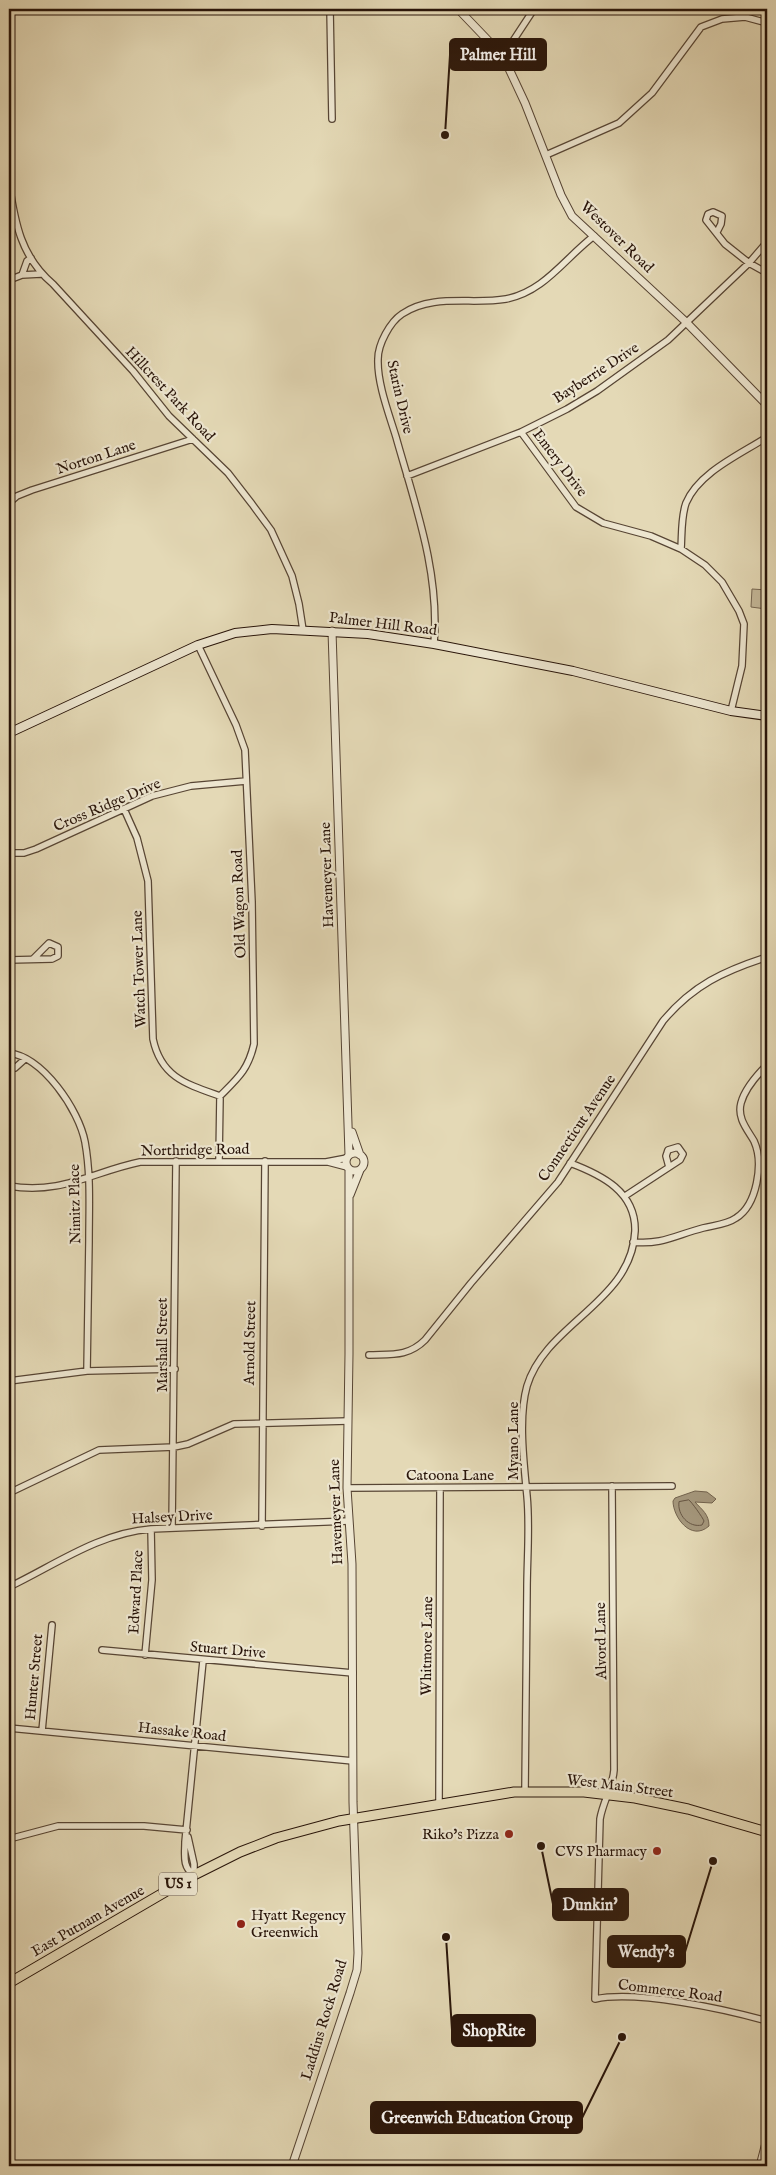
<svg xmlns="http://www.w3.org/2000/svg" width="776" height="2175" font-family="'IM FELL English',serif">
  <rect width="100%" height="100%" fill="#e4d9b6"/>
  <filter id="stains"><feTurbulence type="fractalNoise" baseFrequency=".004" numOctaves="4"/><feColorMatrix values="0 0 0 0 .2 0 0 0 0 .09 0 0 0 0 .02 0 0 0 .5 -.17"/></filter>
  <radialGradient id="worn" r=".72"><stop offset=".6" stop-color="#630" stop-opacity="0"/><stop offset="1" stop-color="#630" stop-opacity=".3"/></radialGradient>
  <!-- green -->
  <path fill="#c4b899" stroke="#766651" d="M 752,589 L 767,590 L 766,609 L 751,607 Z"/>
  <!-- water -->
  <path fill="#a4967b" stroke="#72624d" d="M 695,1491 L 707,1492 L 716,1499 L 712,1503 L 695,1502 C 702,1510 709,1514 709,1526 C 691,1542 673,1517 673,1501 L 675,1498 Z"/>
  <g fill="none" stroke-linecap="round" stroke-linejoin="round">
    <!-- shore -->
    <path stroke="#665542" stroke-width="1" d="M 689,1500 C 691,1501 703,1518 704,1521 L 702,1525 C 689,1528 677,1515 679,1502 Z"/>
    <!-- minor casing -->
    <g stroke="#574534" stroke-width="8">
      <path id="minor" d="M 139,9 L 144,11 L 152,9
        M 330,9 L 332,119
        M 503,56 L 534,9
        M 546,155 L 619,123 L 652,93 L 701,27 L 722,19 L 745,17 L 767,23
        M 9,183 C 15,223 21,257 53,284 L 133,371 L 169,416 L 228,473 L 252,504 L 271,530 L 292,576 L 299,604 L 303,630
        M 717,232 L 721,224 L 722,216 L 713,212 L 708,214 L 706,220 L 725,244 L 749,263 L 767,273
        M 22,275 L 27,261 L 31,258
        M 9,280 L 22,275 L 41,274
        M 521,432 L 576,507 L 603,523 L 651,536 L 681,549 L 705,565 L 722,582 L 739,611 L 744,624 L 742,666 L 731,711
        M 407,476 L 521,432 L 567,409 L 597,391 L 668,340 L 749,263 L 767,242
        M 9,503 L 17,496 L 32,490 L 193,439
        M 681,549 C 682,534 681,517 686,503 C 699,472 741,454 767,437
        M 434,644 C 440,572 415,505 396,437 C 389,414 377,383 378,359 C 378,344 390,322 402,314 C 433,293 472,305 506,299 C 544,292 565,258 594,236
        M 198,645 L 236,725 L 245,750 L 252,902 L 254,1044 C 248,1070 238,1078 220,1096 L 219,1160
        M 124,809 L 137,838 L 148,881 L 153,1039 C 161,1077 186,1084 220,1096
        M 9,853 L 24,853 L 36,849 L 152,796 L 191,786 L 246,781
        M 9,960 L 52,959 L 58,956 L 58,947 L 49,943 L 34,958
        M 9,1053 C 43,1057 79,1110 85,1142 C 91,1175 89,1208 89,1241 C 88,1284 88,1328 87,1371
        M 9,1069 L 15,1068 L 25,1059
        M 328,1162 L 347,1167
        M 9,1186 C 61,1195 92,1172 140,1162 L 326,1162 L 347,1158
        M 625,1196 L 680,1160 L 683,1154 L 678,1147 L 668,1150 L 666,1156 L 669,1167
        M 633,1242 C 662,1245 676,1235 703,1228 C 714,1225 726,1225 736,1218 C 757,1205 764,1163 754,1141 C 747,1129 737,1118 741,1103 C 745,1088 757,1075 767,1065
        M 369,1355 C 391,1354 408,1357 425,1340 L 471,1283 L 558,1182 L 663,1021 C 693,985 724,971 767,957
        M 9,1381 L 87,1371 L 175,1369
        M 612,1486 L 614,1770 C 613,1787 603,1801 600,1819 L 595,1999 C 637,1990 724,2009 767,2021
        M 347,1488 L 672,1486
        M 9,1493 L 99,1450 L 174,1447 L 188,1444 L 234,1424 L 348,1421
        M 262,1526 L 265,1161
        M 172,1528 L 176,1161
        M 9,1587 C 55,1565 99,1533 151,1529 L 349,1521
        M 102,1650 L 353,1673
        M 145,1655 L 152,1580 L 151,1529
        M 9,1728 L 353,1761
        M 42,1731 L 52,1625
        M 525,1791 C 526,1724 526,1657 527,1590 C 527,1559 530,1526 527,1496 C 524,1463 518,1418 527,1386 C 546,1323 632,1302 635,1231 C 636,1192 602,1175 570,1163
        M 439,1805 L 440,1488
        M 188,1837 L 194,1864 L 194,1875
        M 9,1839 L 58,1826 L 144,1826 L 187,1830
        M 194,1875 C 182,1867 185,1855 185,1842 L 203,1661
        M 9,2032 L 11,2038 L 9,2045"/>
    </g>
    <!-- tertiary casing -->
    <g stroke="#574534" stroke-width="9">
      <path id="tertiary" d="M 458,9 L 503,56 L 525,103 L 561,195 L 572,216 L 686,322 L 767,405
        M 332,631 L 349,1155
        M 352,1132 L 360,1155
        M346 1162a9 9 0 1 1 18 0a9 9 0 1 1-18 0Z
        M 350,1195 L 360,1170
        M 292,2166 L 350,1993 L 357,1970 L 358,1953 L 353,1802 L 352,1564 L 347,1488 L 349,1354 L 349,1169
        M 760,2166 L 767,2139"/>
    </g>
    <!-- secondary casing -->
    <g stroke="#281409" stroke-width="10">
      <path id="secondary" d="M 9,733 L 198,645 L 235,633 L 272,629 L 368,634 L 434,644 L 573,671 L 731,711 L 767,716"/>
    </g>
    <!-- primary casing -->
    <g stroke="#281409" stroke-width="11">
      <path id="primary" d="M 9,1983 L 194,1875 L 240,1852 L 276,1838 L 339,1821 L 514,1792 L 584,1792 L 635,1798 L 688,1809 L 767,1832"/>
    </g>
    <!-- minor -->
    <use href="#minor" stroke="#ede6d0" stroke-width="5.5"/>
    <!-- tertiary -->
    <use href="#tertiary" stroke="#ede6d0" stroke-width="7"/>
    <!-- secondary -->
    <use href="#secondary" stroke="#ede6d0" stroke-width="8"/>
    <!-- primary -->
    <use href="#primary" stroke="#e4d9b6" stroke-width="9"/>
  </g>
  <!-- markers -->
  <g fill="#8f2418" stroke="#ede6d0" stroke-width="2">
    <circle cx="509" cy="1834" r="5"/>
    <circle cx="657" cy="1851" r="5"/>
    <circle cx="241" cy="1924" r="5"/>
  </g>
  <g text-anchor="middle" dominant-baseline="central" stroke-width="4.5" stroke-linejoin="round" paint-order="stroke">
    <!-- shield labels -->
    <rect fill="#ede6d0" stroke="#635345" stroke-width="1" x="159" y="1872.5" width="38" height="23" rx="4"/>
    <g font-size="14" font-weight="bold" fill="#281409">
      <text x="178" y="1884">US 1</text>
    </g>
    <!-- street labels -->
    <g font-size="15" fill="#281409" stroke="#ede6d0">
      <text transform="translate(617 237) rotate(44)">Westover Road</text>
      <text transform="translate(596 373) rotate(-33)">Bayberrie Drive</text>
      <text transform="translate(170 394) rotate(47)">Hillcrest Park Road</text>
      <text transform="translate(400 397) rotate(77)">Starin Drive</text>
      <text transform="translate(96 457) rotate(-18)">Norton Lane</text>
      <text transform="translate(560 463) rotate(53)">Emery Drive</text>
      <text transform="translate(383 624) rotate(7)">Palmer Hill Road</text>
      <text transform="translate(107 805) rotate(-23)">Cross Ridge Drive</text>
      <text transform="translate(327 875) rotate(-92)">Havemeyer Lane</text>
      <text transform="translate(239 904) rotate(-92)">Old Wagon Road</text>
      <text transform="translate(139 969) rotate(-92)">Watch Tower Lane</text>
      <text transform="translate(577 1128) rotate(-56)">Connecticut Avenue</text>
      <text transform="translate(195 1150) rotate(-1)">Northridge Road</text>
      <text transform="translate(75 1204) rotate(-91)">Nimitz Place</text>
      <text transform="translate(250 1343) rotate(-89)">Arnold Street</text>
      <text transform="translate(162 1345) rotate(-90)">Marshall Street</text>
      <text transform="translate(513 1441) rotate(-90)">Myano Lane</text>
      <text x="450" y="1475">Catoona Lane</text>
      <text transform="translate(336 1512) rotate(-92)">Havemeyer Lane</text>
      <text transform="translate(172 1517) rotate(-3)">Halsey Drive</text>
      <text transform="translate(136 1592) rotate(-87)">Edward Place</text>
      <text transform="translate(601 1641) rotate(-91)">Alvord Lane</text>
      <text transform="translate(427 1646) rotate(-89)">Whitmore Lane</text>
      <text transform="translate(228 1650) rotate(5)">Stuart Drive</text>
      <text transform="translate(34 1677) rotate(-85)">Hunter Street</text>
      <text transform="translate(182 1732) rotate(6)">Hassake Road</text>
      <text transform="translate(620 1786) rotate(7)">West Main Street</text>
      <text transform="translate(88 1921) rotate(-30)">East Putnam Avenue</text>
      <text transform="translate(670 1991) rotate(7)">Commerce Road</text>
      <text transform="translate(324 2020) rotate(-73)">Laddins Rock Road</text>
    </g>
    <!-- poi labels -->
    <g font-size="15" fill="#281409" stroke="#ede6d0" text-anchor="end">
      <text x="499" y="1834">Riko's Pizza</text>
      <text x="647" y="1851">CVS Pharmacy</text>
      <text x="251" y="1915" text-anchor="start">Hyatt Regency<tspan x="251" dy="17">Greenwich</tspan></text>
    </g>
  </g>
  <!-- callouts -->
  <path fill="none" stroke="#281409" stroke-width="2" d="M445 135L450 55M541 1846L553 1904M713 1861L685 1952M446 1937L452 2030M622 2037L582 2118"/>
  <g fill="#281409" stroke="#ede6d0" stroke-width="2">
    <circle cx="445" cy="135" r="5"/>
    <circle cx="541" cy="1846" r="5"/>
    <circle cx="713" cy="1861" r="5"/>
    <circle cx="446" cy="1937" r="5"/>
    <circle cx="622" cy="2037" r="5"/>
  </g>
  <g fill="#281409" stroke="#281409" stroke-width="2">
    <rect x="450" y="39" width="96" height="31" rx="5"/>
    <rect x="553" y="1889" width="75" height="31" rx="5"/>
    <rect x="608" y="1936" width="77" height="31" rx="5"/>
    <rect x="452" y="2015" width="83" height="31" rx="5"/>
    <rect x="371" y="2102" width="211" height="31" rx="5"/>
  </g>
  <g font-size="16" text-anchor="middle" font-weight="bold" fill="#fff">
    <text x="498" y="60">Palmer Hill</text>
    <text x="590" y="1910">Dunkin'</text>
    <text x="646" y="1957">Wendy's</text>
    <text x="494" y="2036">ShopRite</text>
    <text x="477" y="2123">Greenwich Education Group</text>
  </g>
  <!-- margin -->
  <rect width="776" height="2175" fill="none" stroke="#e4d9b6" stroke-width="30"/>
  <rect x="10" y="10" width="756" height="2155" fill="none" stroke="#281409" stroke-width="2.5"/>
  <rect x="15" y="15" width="746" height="2145" fill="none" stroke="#281409"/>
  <rect width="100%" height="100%" filter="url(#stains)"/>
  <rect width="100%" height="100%" fill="url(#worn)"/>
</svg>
